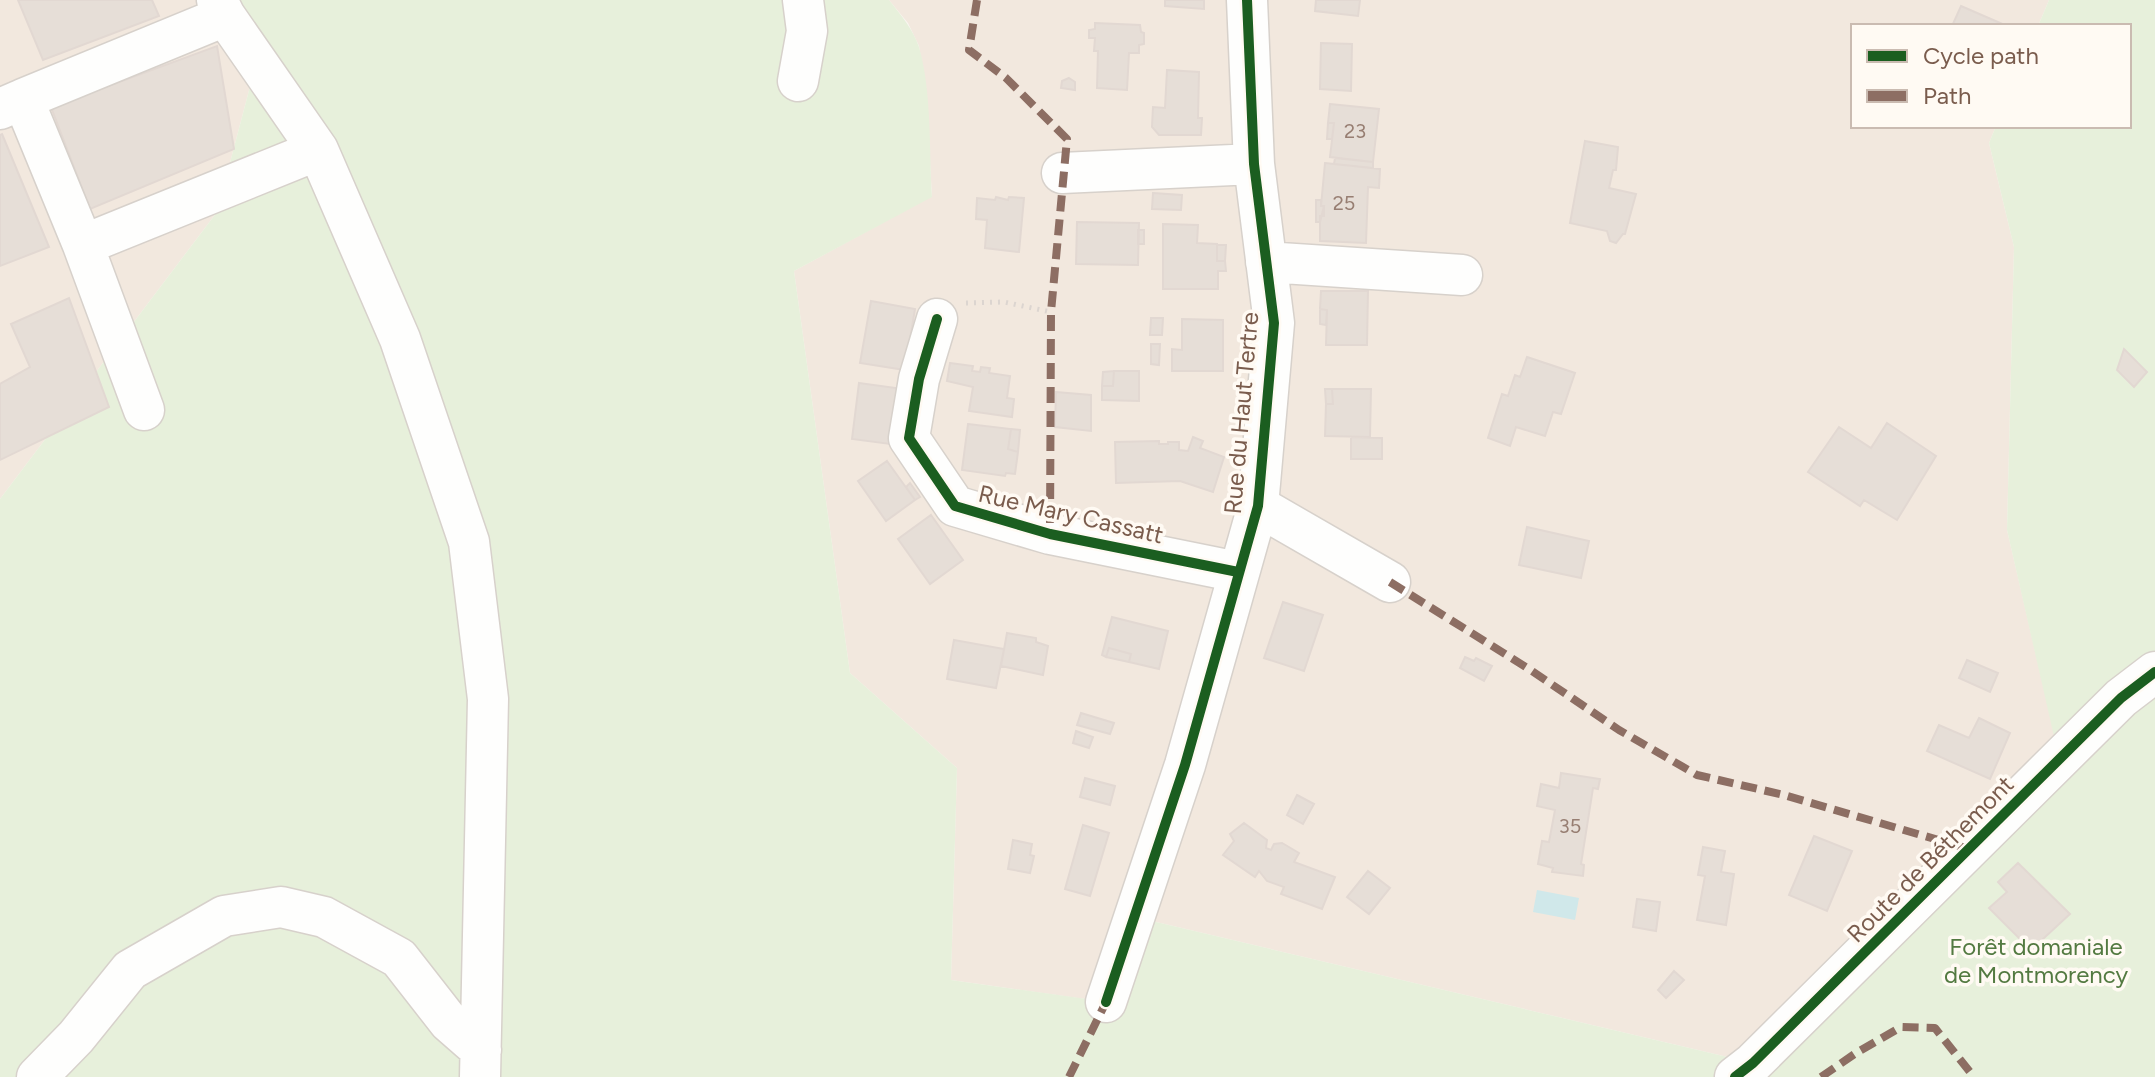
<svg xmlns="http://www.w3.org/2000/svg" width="2155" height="1077" font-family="Figtree,sans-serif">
  <rect width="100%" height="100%" fill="#f9f5f0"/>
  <!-- residential -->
  <path fill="#f2e8de" d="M 0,0 L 241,0 L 257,60 L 217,212 L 0,499 Z
    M 889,0 L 2049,0 L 2038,26 L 1853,26 L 1853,126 L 1996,126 L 1989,143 L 2014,247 L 2007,530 L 2059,754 L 1753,1063 L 1135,917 L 1106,1002 L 951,980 L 957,768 L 850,673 L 794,271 L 932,196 L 925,83 L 919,46 L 908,23 Z"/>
  <!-- green -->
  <path fill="#e7f0db" d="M 241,0 L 889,0 C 901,15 913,29 919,47 C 932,92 929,150 932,197 L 794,271 L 850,673 L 957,768 L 951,980 L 1101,1001 L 1135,917 L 1753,1063 L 2058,754 L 2007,530 L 2014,247 L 1989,143 L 1996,126 L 2129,126 L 2129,26 L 2038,26 L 2049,0 L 2155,0 L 2155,1077 L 0,1077 L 0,499 L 217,212 L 257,60 Z"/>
  <!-- water -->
  <path fill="#d0e8ea" d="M 1537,890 L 1579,898 L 1575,920 L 1533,912 Z"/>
  <!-- building -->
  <path fill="#e6ded7" stroke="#e2d8d2" stroke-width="2" d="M 18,0 L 152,0 L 159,16 L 43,60 Z
    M 1165,0 L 1204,0 L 1204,9 L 1165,6 Z
    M 1316,0 L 1360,0 L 1358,16 L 1315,11 Z
    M 1961,6 L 2007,26 L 1952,26 Z
    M 1095,23 L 1140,25 L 1141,32 L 1144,33 L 1144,44 L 1139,45 L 1139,53 L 1129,53 L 1127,90 L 1097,88 L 1098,51 L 1094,51 L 1095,38 L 1089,38 L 1089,30 L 1095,29 Z
    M 1321,43 L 1352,44 L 1351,91 L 1320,89 Z
    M 217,46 L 234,149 L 90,209 L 51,107 Z
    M 1167,70 L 1199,72 L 1198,118 L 1202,118 L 1201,135 L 1159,135 L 1152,127 L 1153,107 L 1165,108 Z
    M 1069,78 L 1075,82 L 1075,90 L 1061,88 L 1062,81 Z
    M 1330,104 L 1379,109 L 1373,162 L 1330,157 L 1334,123 L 1328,123 Z
    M 1328,123 L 1334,123 L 1332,139 L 1327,139 Z
    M 2,134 L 49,247 L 0,266 L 0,135 Z
    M 1585,141 L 1618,147 L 1616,170 L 1613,170 L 1609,188 L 1636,194 L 1625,234 L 1623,234 L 1616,243 L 1610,241 L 1607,231 L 1570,223 Z
    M 1335,158 L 1373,162 L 1373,168 L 1334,164 Z
    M 1325,163 L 1380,169 L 1379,188 L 1368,187 L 1366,243 L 1320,241 L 1320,216 L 1324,216 L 1324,206 L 1321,206 Z
    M 1153,193 L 1182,195 L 1181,210 L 1152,209 Z
    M 996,197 L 1008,200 L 1009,197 L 1024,198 L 1019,252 L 985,248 L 987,220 L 976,219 L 977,198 L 995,200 Z
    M 1316,200 L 1321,200 L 1321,206 L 1324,206 L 1320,222 L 1316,222 Z
    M 1077,222 L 1139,223 L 1138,265 L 1076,264 Z
    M 1163,224 L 1198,225 L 1197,243 L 1217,244 L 1217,261 L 1225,261 L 1226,271 L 1218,271 L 1218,289 L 1163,289 Z
    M 1138,230 L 1144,230 L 1144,244 L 1138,244 Z
    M 1217,245 L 1226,245 L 1225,261 L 1217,261 Z
    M 1321,291 L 1368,291 L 1367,345 L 1326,345 L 1327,310 L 1320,309 Z
    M 69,298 L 109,407 L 0,460 L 0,384 L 30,367 L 11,324 Z
    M 871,301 L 915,309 L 905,370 L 860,363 Z
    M 1320,309 L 1327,310 L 1326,325 L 1320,324 Z
    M 1151,318 L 1163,318 L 1162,335 L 1150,335 Z
    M 1182,319 L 1223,320 L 1223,371 L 1172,371 L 1172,349 L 1182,350 Z
    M 1151,344 L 1160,344 L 1159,365 L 1151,364 Z
    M 2124,349 L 2147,372 L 2134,387 L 2117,370 Z
    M 1527,357 L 1575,373 L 1561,414 L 1553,412 L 1545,436 L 1516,427 L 1510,446 L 1488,438 L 1502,394 L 1508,396 L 1515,375 L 1520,377 Z
    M 950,363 L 973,366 L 972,371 L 980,372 L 981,367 L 990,368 L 989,373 L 1010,376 L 1007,398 L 1014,399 L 1012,417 L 969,411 L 973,387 L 947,381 Z
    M 1114,371 L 1113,386 L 1102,386 L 1103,372 Z
    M 1114,371 L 1139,371 L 1139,401 L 1102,400 L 1102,386 L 1113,386 Z
    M 859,383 L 903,389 L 894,409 L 890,444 L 852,439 Z
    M 1325,389 L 1332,389 L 1333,404 L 1326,404 Z
    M 1332,389 L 1371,389 L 1370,437 L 1325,436 L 1326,404 L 1333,404 Z
    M 1056,392 L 1091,395 L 1091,431 L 1055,427 Z
    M 1887,423 L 1936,456 L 1897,520 L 1864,500 L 1860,506 L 1808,472 L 1839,427 L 1871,448 Z
    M 968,424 L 1011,429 L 1008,449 L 1018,452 L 1015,474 L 1006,473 L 1005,476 L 962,470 Z
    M 1011,429 L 1020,430 L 1018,452 L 1008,449 Z
    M 1193,437 L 1203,441 L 1200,448 L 1224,457 L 1213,492 L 1180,481 L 1116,483 L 1115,442 L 1159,441 L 1159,444 L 1168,444 L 1168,442 L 1179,442 L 1179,450 L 1188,451 Z
    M 1351,437 L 1382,438 L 1382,459 L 1351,459 Z
    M 887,461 L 915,500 L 886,521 L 858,481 Z
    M 910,483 L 920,497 L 915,500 L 906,487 Z
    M 931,515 L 963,560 L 930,584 L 898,539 Z
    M 1527,527 L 1589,541 L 1581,578 L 1519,565 Z
    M 1283,602 L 1323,615 L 1304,671 L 1264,658 Z
    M 1112,617 L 1168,631 L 1159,669 L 1129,662 L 1131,654 L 1109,648 L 1106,657 L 1102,655 Z
    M 1007,633 L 1036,638 L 1036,642 L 1048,646 L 1043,675 L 1001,666 Z
    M 954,640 L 1004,649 L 996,688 L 947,679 Z
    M 1109,648 L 1131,654 L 1129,662 L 1106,657 Z
    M 1465,657 L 1474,661 L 1476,658 L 1492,666 L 1484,681 L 1460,668 Z
    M 1967,660 L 1998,673 L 1990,692 L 1959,678 Z
    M 1081,713 L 1114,723 L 1110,734 L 1077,725 Z
    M 1979,718 L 2010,733 L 1990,779 L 1927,751 L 1939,725 L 1969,738 Z
    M 1076,731 L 1093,737 L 1089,748 L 1073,743 Z
    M 1561,773 L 1600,779 L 1598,789 L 1593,788 L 1581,864 L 1584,865 L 1583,876 L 1552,872 L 1553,868 L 1538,864 L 1542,841 L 1549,842 L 1555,810 L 1537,806 L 1541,784 L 1559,788 Z
    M 1085,778 L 1115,786 L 1110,805 L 1080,797 Z
    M 1297,795 L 1314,804 L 1303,824 L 1287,815 Z
    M 1244,823 L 1267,840 L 1266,848 L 1271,850 L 1274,844 L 1282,843 L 1299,853 L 1294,862 L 1335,877 L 1322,909 L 1281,894 L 1284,887 L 1267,881 L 1259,871 L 1255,877 L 1223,855 L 1234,841 L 1230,834 Z
    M 1083,825 L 1109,833 L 1090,896 L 1065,889 Z
    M 1814,836 L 1852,851 L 1827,911 L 1789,895 Z
    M 1013,840 L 1032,844 L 1030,855 L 1034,856 L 1030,873 L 1008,869 Z
    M 1703,847 L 1725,851 L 1721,872 L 1734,874 L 1726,925 L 1697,920 L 1705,876 L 1698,875 Z
    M 2018,863 L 2070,914 L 2031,950 L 1989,908 L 2007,892 L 1998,882 Z
    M 1368,871 L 1390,888 L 1369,914 L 1347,897 Z
    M 1637,899 L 1660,902 L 1656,931 L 1633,927 Z
    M 1674,971 L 1684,980 L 1666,998 L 1658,990 Z"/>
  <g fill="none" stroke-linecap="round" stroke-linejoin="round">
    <!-- minor casing -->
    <g stroke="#d7d1cb" stroke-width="43">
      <path id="minor" d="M 217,0 L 225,16 L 318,150 L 400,339 L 469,542 L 488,699 L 480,1077
        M 798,81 L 807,31 L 803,0
        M 23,99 L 225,16
        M 0,109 L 23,99 L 83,245 L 318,150
        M 1062,173 L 1254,164
        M 83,245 L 144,410
        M 1266,262 L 1462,275
        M 937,319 L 919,379 L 909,438 L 955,506 L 1050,534 L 1238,572
        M 1258,506 L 1390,582
        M 1106,1002 L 1185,765 L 1258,506 L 1274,323 L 1254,164 L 1247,0
        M 37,1077 L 76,1037 L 130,970 L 224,916 L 281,907 L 324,917 L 399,958 L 449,1022 L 481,1050
        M 1735,1077 L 1753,1063 L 2121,698 L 2155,672"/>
    </g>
    <!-- path -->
    <path stroke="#dcd5d0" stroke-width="5" stroke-dasharray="2 6" stroke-linecap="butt" d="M 966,303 L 1004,302 L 1051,312"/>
    <!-- minor -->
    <use href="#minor" stroke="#fefefd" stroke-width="40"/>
    <!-- quiet -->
    <path stroke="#8d6e63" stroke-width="8" stroke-dasharray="16 8" stroke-linecap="butt" d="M 977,0 L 969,50 L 1006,78 L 1067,139 L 1051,312 L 1050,534
      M 1390,582 L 1532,671 L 1619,730 L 1697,775 L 1784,795 L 1969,849
      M 1069,1077 L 1106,1002
      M 1821,1077 L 1856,1053 L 1901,1027 L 1935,1028 L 1974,1077"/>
    <!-- cycleway casing -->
    <g stroke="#fffaf3" stroke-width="15">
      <path id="cycleway" d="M 937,319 L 919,379 L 909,438 L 955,506 L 1050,534 L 1238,572
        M 1106,1002 L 1185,765 L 1258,506 L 1274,323 L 1254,164 L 1247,0
        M 1735,1077 L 1753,1063 L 2121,698 L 2155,672"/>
    </g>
    <!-- cycleway -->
    <use href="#cycleway" stroke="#1b5e20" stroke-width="10"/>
  </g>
  <g text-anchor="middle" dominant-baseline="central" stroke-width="7" stroke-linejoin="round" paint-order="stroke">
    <!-- number labels -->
    <g font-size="20" fill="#977e72">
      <text x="1355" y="131">23</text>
      <text x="1344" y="203">25</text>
      <text x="1570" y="826">35</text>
    </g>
    <!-- street labels -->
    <g font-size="24" fill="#7a5c4d" stroke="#fffaf3">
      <text transform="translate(1241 413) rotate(-85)">Rue du Haut Tertre</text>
      <text transform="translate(1071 514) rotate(13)">Rue Mary Cassatt</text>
      <text transform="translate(1930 859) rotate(-45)">Route de Béthemont</text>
    </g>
    <!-- park labels -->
    <g font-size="24" fill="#537a41" stroke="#fffaf3">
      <text x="2036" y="946">Forêt domaniale<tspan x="2036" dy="28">de Montmorency</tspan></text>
    </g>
  </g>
  <!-- legend -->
  <rect x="1851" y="24" width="280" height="104" fill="#fffaf3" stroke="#cabbb1" stroke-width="2"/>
  <rect x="1867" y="50" width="40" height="12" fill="#1b5e20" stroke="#cabbb1" stroke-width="2"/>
  <text x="1923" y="64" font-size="24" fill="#7a5c4d">Cycle path</text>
  <rect x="1867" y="90" width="40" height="12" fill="#8d6e63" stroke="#cabbb1" stroke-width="2"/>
  <text x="1923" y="104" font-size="24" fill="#7a5c4d">Path</text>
</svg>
